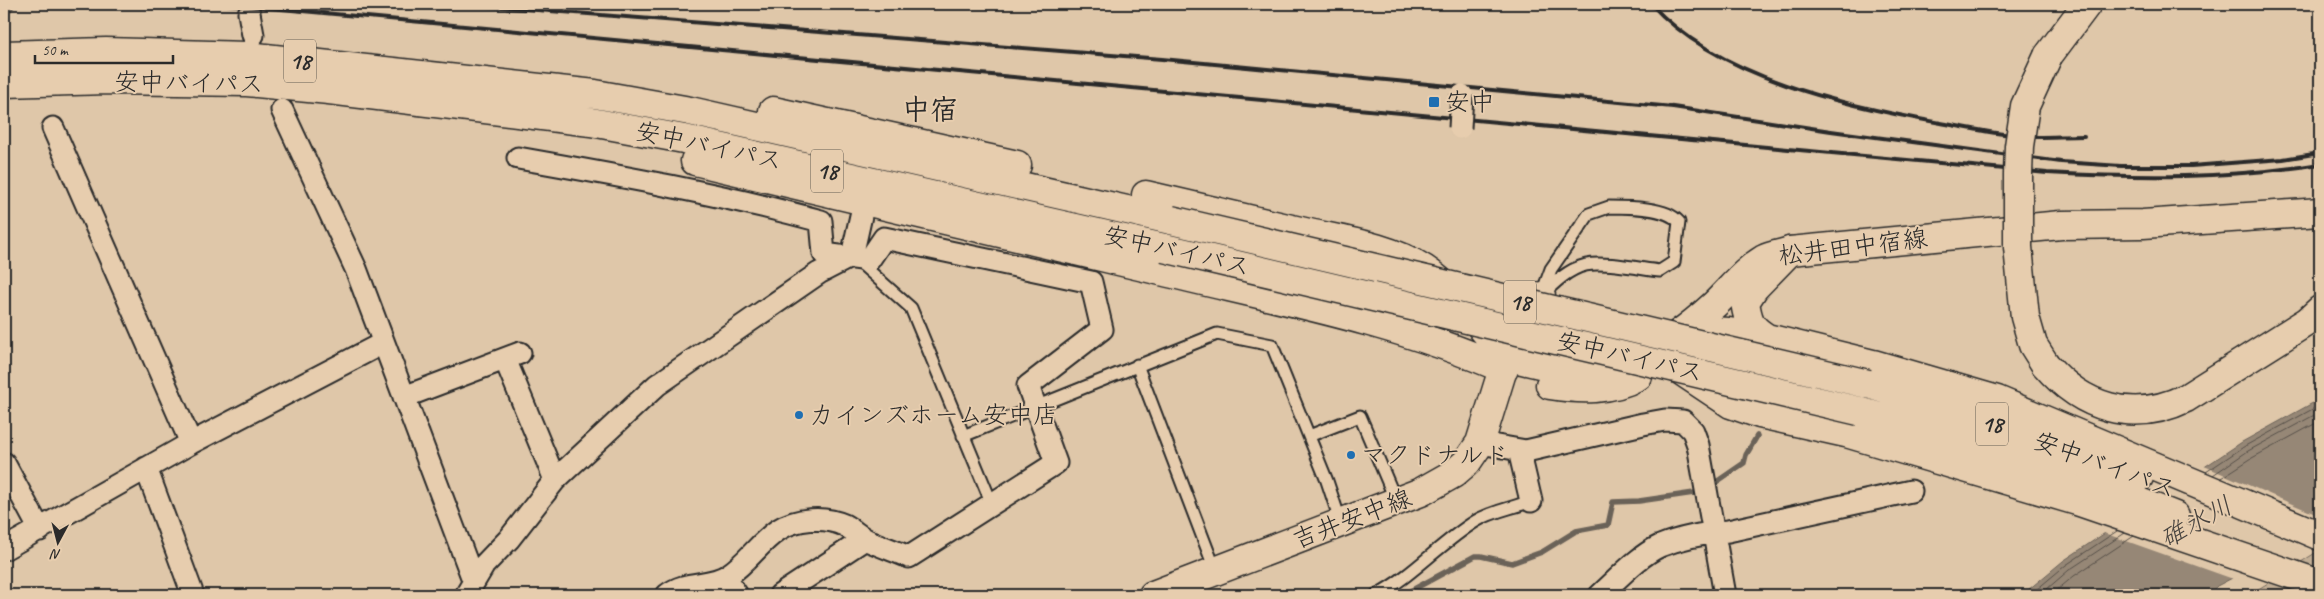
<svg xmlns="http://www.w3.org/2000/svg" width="2324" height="599" font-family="Caveat,'Klee One',sans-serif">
  <rect width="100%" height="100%" fill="#dfc7a9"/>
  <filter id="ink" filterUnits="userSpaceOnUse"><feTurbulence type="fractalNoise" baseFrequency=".02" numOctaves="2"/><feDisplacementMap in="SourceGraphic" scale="10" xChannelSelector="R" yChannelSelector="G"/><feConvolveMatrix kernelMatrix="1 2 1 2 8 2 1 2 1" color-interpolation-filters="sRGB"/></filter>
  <g filter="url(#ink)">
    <!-- green -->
    <path fill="#c1ad94" stroke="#766c60" d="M 2320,550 L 2320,595 L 2248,595 L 2249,595 Z"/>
    <!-- water -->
    <path fill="#968776" stroke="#6b6258" d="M 4,4 L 16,4 L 4,21 Z
      M 2320,399 L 2320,532 L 2217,586 L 2208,595 L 2022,595 L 2063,561 L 2242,442 Z"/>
    <!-- pier -->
    <path fill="#dfc7a9" d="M 2202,465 L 2320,516 L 2320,535 L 2236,580 L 2101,532 Z"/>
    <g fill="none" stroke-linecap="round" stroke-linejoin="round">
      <!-- shore -->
      <path stroke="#565049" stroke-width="1" d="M 2206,472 L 2245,446 L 2320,405
        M 2213,475 L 2248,451 L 2320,412
        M 2221,478 L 2252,458 L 2320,421
        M 2030,595 L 2066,565 L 2117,531
        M 2040,595 L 2069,570 L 2125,533
        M 2051,595 L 2074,576 L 2134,536"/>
      <!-- stream -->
      <path stroke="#6b6258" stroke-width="5.5" d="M 1709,487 L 1744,463 L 1746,455 L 1757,436
        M 1403,595 L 1475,556 L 1481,556 L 1512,563 L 1542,552 L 1576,531 L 1608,525 L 1613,502 L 1639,501 L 1701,492"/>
      <!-- lane casing -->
      <g stroke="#2b2b2b" stroke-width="15">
        <path id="lane" d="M 1609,207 C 1628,207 1667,207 1679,222 L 1674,262 L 1660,271 C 1641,269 1604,261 1586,265 C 1568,269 1553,284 1541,296 L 1551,269 L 1589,214 Z
          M 857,260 L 911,308 L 992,504
          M 1137,365 L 1216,572
          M 963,436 L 1217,334 L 1272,345 L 1327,481 L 1341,523
          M 1309,436 L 1360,416 L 1396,501
          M 1376,595 C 1413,576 1440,543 1476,521 C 1492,511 1513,508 1531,501"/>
      </g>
      <!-- street casing -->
      <g stroke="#2b2b2b" stroke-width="25">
        <path id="street" d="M 249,13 L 253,35
          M 282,110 L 356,269 L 474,582
          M 53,128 L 191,443
          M 518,158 C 620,176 721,194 821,221 L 824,254 L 869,260 L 884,238 L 1091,282 L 1102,329 L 1028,386 L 1056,463 L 909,557 C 895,551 880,546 867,540 C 859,536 852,529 844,525 C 825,516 796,518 778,530 C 759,543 747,563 728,575 C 710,587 686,580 667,595
          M 505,359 L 555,480
          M 404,397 L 520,353
          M 1480,443 L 1526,451 L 1643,424 L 1665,420 L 1683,421 L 1693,431 L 1698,445 L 1725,595
          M 1519,450 L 1531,501
          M 4,463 L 40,530
          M 146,468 L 193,595
          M 4,549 L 191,443 L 383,343
          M 725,577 L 737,595
          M 466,595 L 484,565 L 509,539 L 555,480 L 657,385 L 819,273 L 852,256 L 864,202
          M 780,595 L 865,539
          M 1600,595 C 1618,579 1638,556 1660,546 C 1680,538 1707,533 1728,531 L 1911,491"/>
      </g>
      <!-- secondary casing -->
      <g stroke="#2b2b2b" stroke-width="31">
        <path id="secondary" d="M 2048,56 L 2087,4
          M 1507,356 C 1523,360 1540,365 1556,367 C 1621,376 1667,348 1714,305 C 1730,290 1744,271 1764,259 C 1772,255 1782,254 1790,251 L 2061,225 L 2143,224 L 2320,212
          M 2045,364 C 2082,408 2133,424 2186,398 L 2308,321 L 2320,310
          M 1550,385 C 1580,390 1611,391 1638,376
          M 1153,595 L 1421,492 L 1453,474 L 1467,462 L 1480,443 L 1507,356 L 1541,296"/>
      </g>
      <!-- highway casing -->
      <g stroke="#2b2b2b" stroke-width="31">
        <path id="highway" d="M 4,55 L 106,52 L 247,56 L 595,94 L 690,111 L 1171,220
          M 4,83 L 107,80 L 247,82 L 329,90 L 591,122 L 684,139 L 1164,248
          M 773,111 L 1017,165
          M 695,161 C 850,198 1005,235 1161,271 C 1276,299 1395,321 1504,369
          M 1146,195 C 1200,208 1254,220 1309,233 C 1346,241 1390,247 1424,269 C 1456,290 1480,329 1507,356
          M 1685,330 L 1729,332 L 1767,338 L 1873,364 L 1997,400 L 2320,536
          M 1767,338 C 1750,328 1748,321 1745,302 L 1754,288 L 1790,251
          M 1677,368 L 1731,404 L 1760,414 L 1846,433 L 2077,501 L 2320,584
          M 1868,384 L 1989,423 L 2139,477
          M 1859,411 C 1966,443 2072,475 2175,516"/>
      </g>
      <!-- lane -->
      <use href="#lane" stroke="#e7cdae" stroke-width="11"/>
      <!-- street -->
      <use href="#street" stroke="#e7cdae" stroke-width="21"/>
      <!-- secondary -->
      <use href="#secondary" stroke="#e7cdae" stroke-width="28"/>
      <!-- highway -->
      <use href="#highway" stroke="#e7cdae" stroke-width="28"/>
      <!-- rail -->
      <path stroke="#2b2b2b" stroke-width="4" d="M 227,4 L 2047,173 C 2139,178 2229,179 2320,164
        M 462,4 L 1162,59 L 1673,107 L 1831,131 L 2061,162 L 2121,166 L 2191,166 L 2283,159 L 2320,153
        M 1651,4 C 1718,78 1846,106 1941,123 C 1973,129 2005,136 2038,137 C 2053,137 2068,136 2084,136"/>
      <!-- street-bridge casing -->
      <g stroke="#2b2b2b" stroke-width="25" stroke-linecap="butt">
        <path id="street-bridge" d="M 1460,128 L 1462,95"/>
      </g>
      <!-- secondary-bridge casing -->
      <g stroke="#2b2b2b" stroke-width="31" stroke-linecap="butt">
        <path id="secondary-bridge" d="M 2045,364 L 2033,345 L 2025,317 L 2018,247 L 2018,174 L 2019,146 L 2025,106 L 2048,56"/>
      </g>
      <!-- highway-bridge casing -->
      <g stroke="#2b2b2b" stroke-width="31" stroke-linecap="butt">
        <path id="highway-bridge" d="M 1171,220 L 1868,384
          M 1164,248 L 1859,411"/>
      </g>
      <!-- street-bridge -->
      <use href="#street-bridge" stroke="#e7cdae" stroke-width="21"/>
      <!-- secondary-bridge -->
      <use href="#secondary-bridge" stroke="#e7cdae" stroke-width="28"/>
      <!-- highway-bridge -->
      <use href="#highway-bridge" stroke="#e7cdae" stroke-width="28"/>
    </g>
  </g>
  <!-- markers -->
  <g fill="#1f6fb2" stroke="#e7cdae" stroke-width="2">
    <rect x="1428" y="96" width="12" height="12" rx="2.5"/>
    <circle cx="799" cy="415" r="5"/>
    <circle cx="1351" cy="455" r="5"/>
  </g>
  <g text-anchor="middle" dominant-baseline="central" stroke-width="4" stroke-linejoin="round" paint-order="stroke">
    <!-- shield labels -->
    <g fill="#e7cdae" stroke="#635c52" stroke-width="1">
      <rect x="284" y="39.5" width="32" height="43" rx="4"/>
      <rect x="811" y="149.5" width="32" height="43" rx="4"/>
      <rect x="1504" y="280.5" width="32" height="43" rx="4"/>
      <rect x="1976" y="402.5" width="32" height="43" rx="4"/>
    </g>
    <g font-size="24" font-weight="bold" fill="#2b2b2b">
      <text x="300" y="61">18</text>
      <text x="827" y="171">18</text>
      <text x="1520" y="302">18</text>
      <text x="1992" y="424">18</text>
    </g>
    <!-- street labels -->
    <g font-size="25" fill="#2b2b2b" stroke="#e7cdae">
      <text transform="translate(189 83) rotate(1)">安中バイパス</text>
      <text transform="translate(709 146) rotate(12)">安中バイパス</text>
      <text transform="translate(1853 247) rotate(-7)">松井田中宿線</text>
      <text transform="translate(1177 251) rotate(13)">安中バイパス</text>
      <text transform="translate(1630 357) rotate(13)">安中バイパス</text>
      <text transform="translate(2105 465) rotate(20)">安中バイパス</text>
      <text transform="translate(1352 519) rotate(-21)">吉井安中線</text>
    </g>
    <!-- poi labels -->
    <g font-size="25" fill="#2b2b2b" stroke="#e7cdae" text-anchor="start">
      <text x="1445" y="102">安中</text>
      <text x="809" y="415">カインズホーム安中店</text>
      <text x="1361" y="455">マクドナルド</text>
    </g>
    <!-- water labels -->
    <g font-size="26" font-style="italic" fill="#46423e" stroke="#e7cdae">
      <text transform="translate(2196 522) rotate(-29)">碓氷川</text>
    </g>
    <!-- quarter labels -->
    <g font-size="28" font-weight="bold" fill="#2b2b2b" stroke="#e7cdae">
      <text x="930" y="109">中宿</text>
    </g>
  </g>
  <!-- margin -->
  <rect width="2324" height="599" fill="none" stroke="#e7cdae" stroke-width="20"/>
  <rect x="10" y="10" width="2304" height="579" fill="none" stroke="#2b2b2b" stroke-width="2" filter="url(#ink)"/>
  <!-- north arrow -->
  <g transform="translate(58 542) rotate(187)" stroke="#e7cdae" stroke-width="4" paint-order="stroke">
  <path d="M0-4L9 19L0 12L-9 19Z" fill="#2b2b2b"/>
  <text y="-8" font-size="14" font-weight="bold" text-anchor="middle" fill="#2b2b2b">N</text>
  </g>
  <!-- scale -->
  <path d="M35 55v8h138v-8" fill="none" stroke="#2b2b2b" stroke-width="2.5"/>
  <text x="42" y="55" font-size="15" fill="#2b2b2b" stroke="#e7cdae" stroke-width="4" paint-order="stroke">50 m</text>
</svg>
